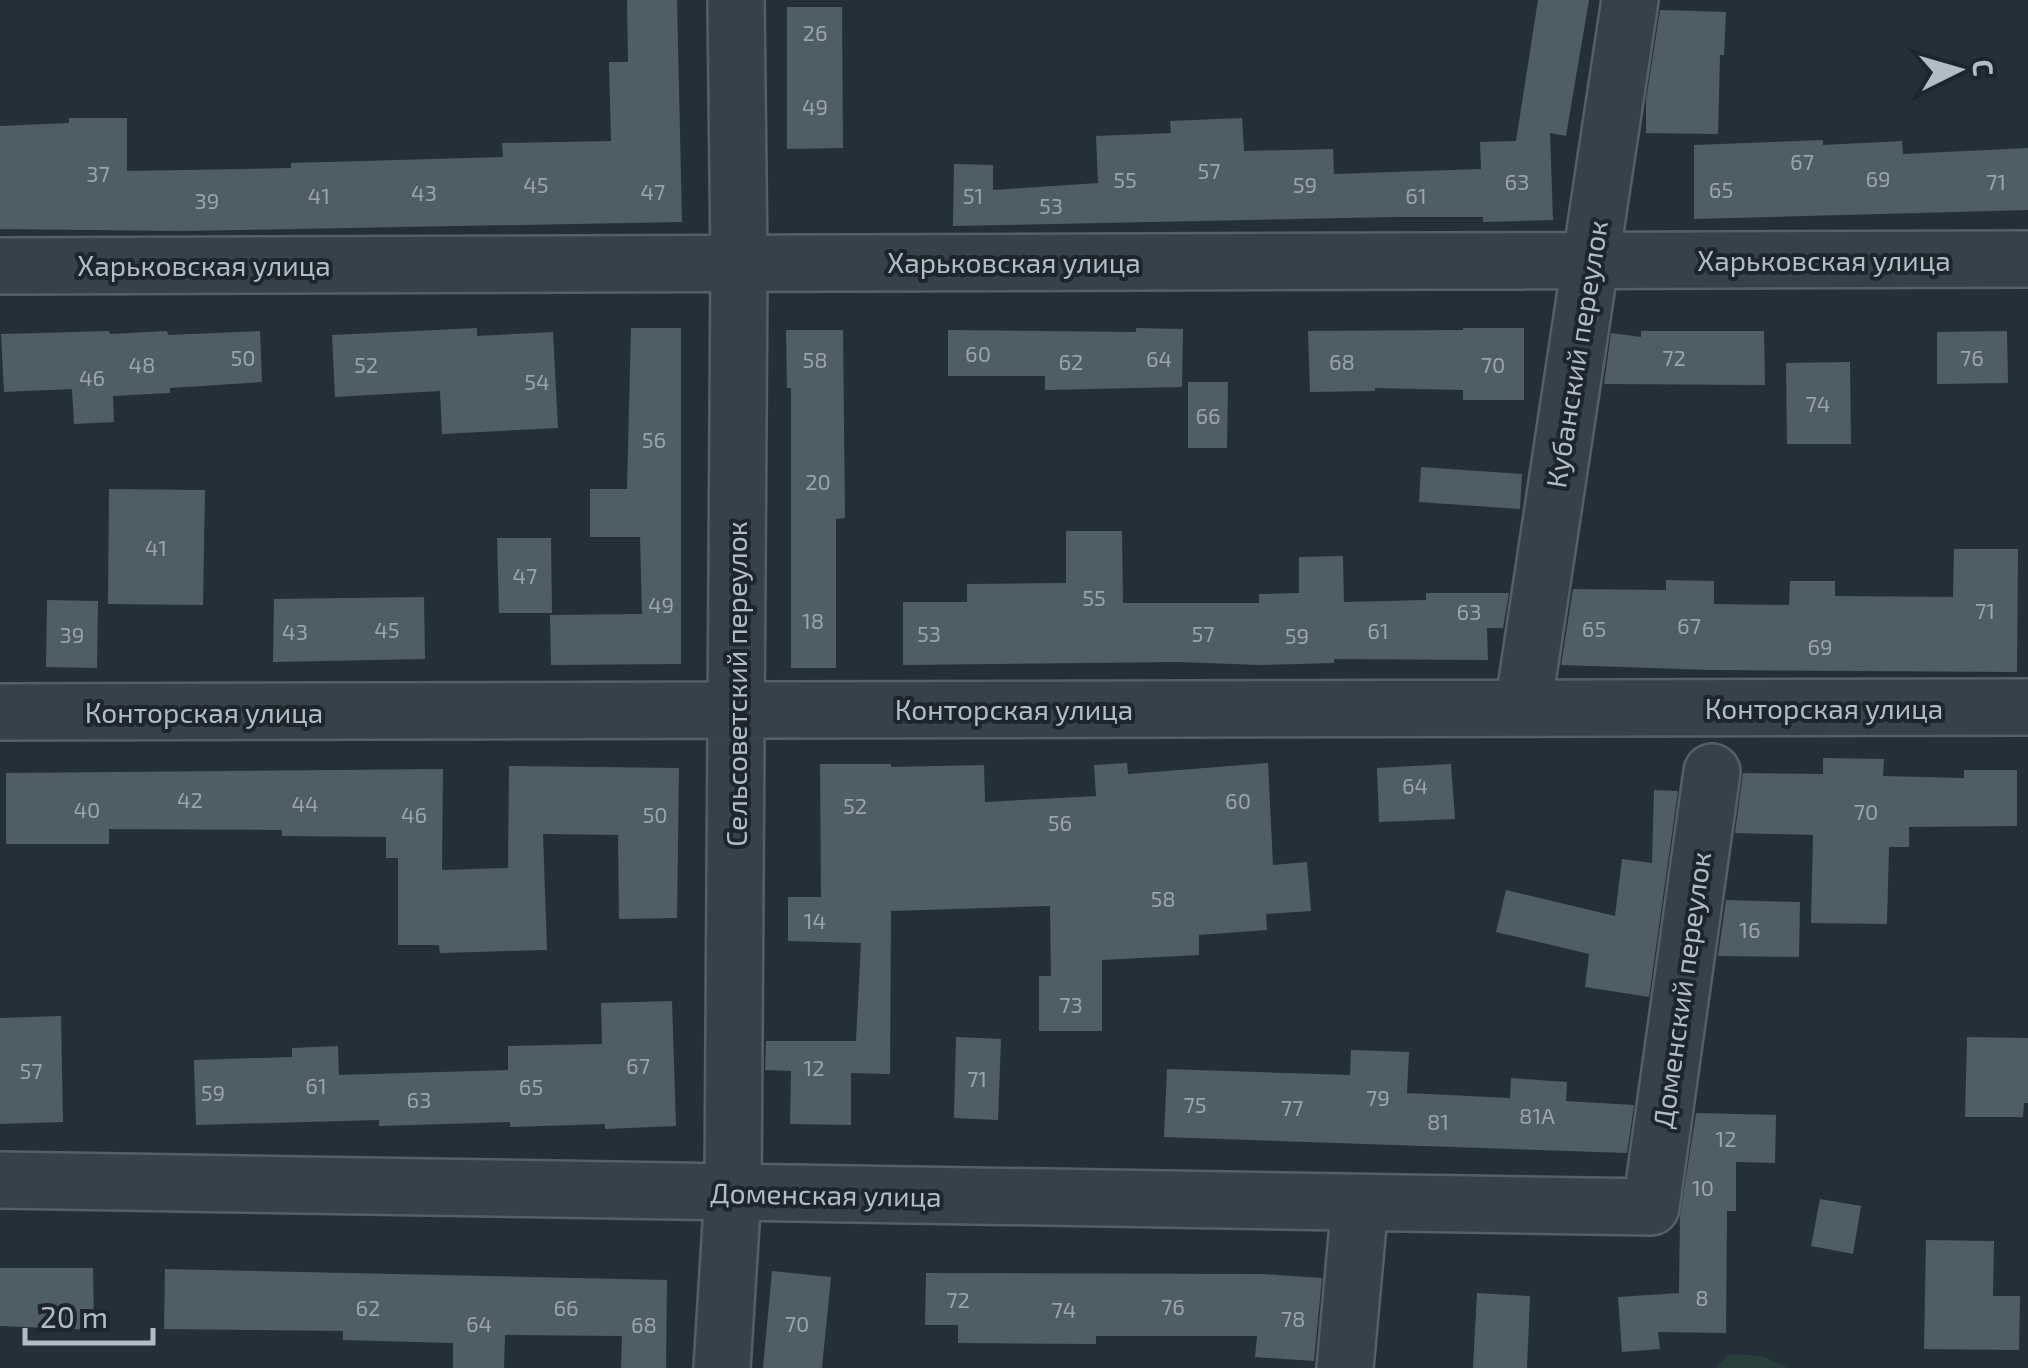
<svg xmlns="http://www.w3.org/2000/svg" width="2028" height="1368" font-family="'Exo 2',sans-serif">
  <rect width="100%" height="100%" fill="#243038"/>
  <!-- green -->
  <path fill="#2a3e3b" d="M 1730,1354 L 1763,1356 L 1788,1368 L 1715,1368 Z"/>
  <!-- building -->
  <path fill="#4f5d67" d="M 627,0 L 677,0 L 682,222 L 181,231 L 0,229 L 0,126 L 69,123 L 69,118 L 127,118 L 127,171 L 291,168 L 291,163 L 503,157 L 502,143 L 611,141 L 609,62 L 628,62 Z
    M 1538,0 L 1589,0 L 1566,136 L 1550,133 L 1553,220 L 1483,222 L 1483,217 L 1394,217 L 953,226 L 954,164 L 993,165 L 993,190 L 1098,183 L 1096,136 L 1171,133 L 1170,121 L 1242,118 L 1244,151 L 1333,149 L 1334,174 L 1481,169 L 1480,142 L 1516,141 Z
    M 787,7 L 842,7 L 843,148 L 787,149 Z
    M 1660,10 L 1726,12 L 1724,55 L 1720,55 L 1718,134 L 1646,133 L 1646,100 Z
    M 1823,140 L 1823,145 L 1902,141 L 1903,154 L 2028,148 L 2028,210 L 1694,219 L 1694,145 Z
    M 477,328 L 477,336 L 553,332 L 558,428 L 442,434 L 440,391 L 335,397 L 332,335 Z
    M 631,328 L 681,328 L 681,664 L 551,665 L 550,615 L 642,614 L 640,537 L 590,537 L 590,489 L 627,489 Z
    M 1136,328 L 1183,329 L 1182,387 L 1045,390 L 1045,376 L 948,376 L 948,330 L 1136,332 Z
    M 1463,328 L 1524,328 L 1524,400 L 1463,400 L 1463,390 L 1375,388 L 1375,391 L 1310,392 L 1308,331 L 1463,330 Z
    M 786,330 L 843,330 L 845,518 L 836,519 L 836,668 L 791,668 L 791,388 L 787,388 Z
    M 109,331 L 110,334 L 167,331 L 168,335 L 260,331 L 262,382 L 170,388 L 170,393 L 113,396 L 114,422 L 74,424 L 72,389 L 4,392 L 1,334 Z
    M 1641,331 L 1764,331 L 1765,385 L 1604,384 L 1611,333 L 1641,337 Z
    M 2007,331 L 2008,383 L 1937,384 L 1937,332 Z
    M 1850,362 L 1851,444 L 1787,444 L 1786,363 Z
    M 1188,382 L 1228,382 L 1227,448 L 1188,448 Z
    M 1421,467 L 1522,474 L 1520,509 L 1419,502 Z
    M 109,489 L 205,490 L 203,605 L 108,604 Z
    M 1066,531 L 1122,531 L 1123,603 L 1259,603 L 1259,594 L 1299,593 L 1299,557 L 1343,556 L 1344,602 L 1426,600 L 1426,593 L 1509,593 L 1503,628 L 1487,628 L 1488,660 L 1334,659 L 1334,663 L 1260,665 L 1178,662 L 903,665 L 903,602 L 967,602 L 967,584 L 1066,583 Z
    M 497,538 L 551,538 L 552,613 L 499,613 Z
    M 1954,549 L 2018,549 L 2017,672 L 1713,670 L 1561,665 L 1573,589 L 1666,590 L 1666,580 L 1714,581 L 1714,604 L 1789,605 L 1790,581 L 1835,581 L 1835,596 L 1953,597 Z
    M 424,597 L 425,659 L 273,662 L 274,599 Z
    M 47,600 L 98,601 L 97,668 L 46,667 Z
    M 1823,758 L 1884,759 L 1883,776 L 1964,778 L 1964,770 L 2017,770 L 2017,826 L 1909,827 L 1909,847 L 1889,847 L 1887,924 L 1811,923 L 1813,835 L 1735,833 L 1743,773 L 1823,774 Z
    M 1127,763 L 1128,774 L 1268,763 L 1273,865 L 1307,862 L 1311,911 L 1266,914 L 1267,930 L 1199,935 L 1199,955 L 1102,960 L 1102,1031 L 1039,1031 L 1039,976 L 1051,976 L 1050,906 L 891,911 L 890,1074 L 851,1073 L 851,1125 L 790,1124 L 791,1071 L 765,1070 L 766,1041 L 856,1041 L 861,943 L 788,941 L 788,897 L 821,897 L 820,764 L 891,764 L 891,767 L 984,765 L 985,802 L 1096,796 L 1094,765 Z
    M 1451,764 L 1455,819 L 1379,822 L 1377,768 Z
    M 509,766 L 679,768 L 677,918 L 619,919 L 618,835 L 543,834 L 547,950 L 440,953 L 439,945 L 398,945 L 398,858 L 386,858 L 386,837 L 282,836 L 282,830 L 109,829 L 109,844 L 6,844 L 6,773 L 443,769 L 442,870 L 508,868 Z
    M 1654,790 L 1678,791 L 1649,997 L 1585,987 L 1589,954 L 1496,932 L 1506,890 L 1615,916 L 1622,859 L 1652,863 Z
    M 1726,900 L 1800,902 L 1799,957 L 1718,956 Z
    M 672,1001 L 676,1126 L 605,1129 L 605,1124 L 510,1127 L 510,1122 L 379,1126 L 379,1120 L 196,1125 L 194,1060 L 292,1057 L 292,1048 L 338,1046 L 339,1075 L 508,1070 L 508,1046 L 602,1044 L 601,1003 Z
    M 61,1016 L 63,1122 L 0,1124 L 0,1018 Z
    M 956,1037 L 1001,1039 L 998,1120 L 954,1118 Z
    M 1967,1037 L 2028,1038 L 2028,1103 L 2024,1103 L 2023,1117 L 1965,1117 Z
    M 1351,1050 L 1409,1052 L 1407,1093 L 1510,1098 L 1511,1078 L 1567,1082 L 1566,1101 L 1634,1105 L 1627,1153 L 1164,1137 L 1167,1069 L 1350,1075 Z
    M 1696,1113 L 1776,1115 L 1775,1163 L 1736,1162 L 1736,1211 L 1727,1211 L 1726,1333 L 1658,1332 L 1660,1349 L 1622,1352 L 1618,1297 L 1679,1293 L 1680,1216 Z
    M 1820,1199 L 1861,1206 L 1853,1254 L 1811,1246 Z
    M 1926,1240 L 1994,1241 L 1993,1296 L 2020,1296 L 2019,1350 L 1924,1349 Z
    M 0,1268 L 93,1268 L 94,1330 L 0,1326 Z
    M 165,1269 L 667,1280 L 666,1368 L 621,1368 L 622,1336 L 505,1335 L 504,1368 L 453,1368 L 453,1343 L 343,1340 L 343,1331 L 164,1329 Z
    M 772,1271 L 831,1277 L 822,1368 L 763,1368 Z
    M 926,1273 L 1261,1274 L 1322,1278 L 1314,1361 L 1255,1357 L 1257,1336 L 1096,1336 L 1096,1344 L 958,1343 L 958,1325 L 925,1325 Z
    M 1477,1293 L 1530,1296 L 1527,1368 L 1473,1368 Z"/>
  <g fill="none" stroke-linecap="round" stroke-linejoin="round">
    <!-- minor casing -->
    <g stroke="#555f66" stroke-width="60">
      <path id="minor" d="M 0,266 L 2028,259
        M 1523,708 L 1630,0
        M 0,712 L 2028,707
        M 0,1180 L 1651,1207 L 1712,772
        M 722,1368 L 733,1192 L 739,263 L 736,0
        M 1345,1368 L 1360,1203"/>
    </g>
    <!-- minor -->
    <use href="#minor" stroke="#374149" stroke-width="55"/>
  </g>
  <g text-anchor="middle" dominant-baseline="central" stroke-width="8" stroke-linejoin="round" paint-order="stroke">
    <!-- number labels -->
    <g font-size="22" fill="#99a4ae">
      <text x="815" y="32">26</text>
      <text x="815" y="106">49</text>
      <text x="1802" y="161">67</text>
      <text x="1209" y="170">57</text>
      <text x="98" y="173">37</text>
      <text x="1878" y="178">69</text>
      <text x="1125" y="179">55</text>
      <text x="1517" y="181">63</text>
      <text x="1996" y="181">71</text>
      <text x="536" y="184">45</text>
      <text x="1305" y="184">59</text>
      <text x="1721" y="189">65</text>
      <text x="653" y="191">47</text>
      <text x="424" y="192">43</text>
      <text x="319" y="195">41</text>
      <text x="973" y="195">51</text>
      <text x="1416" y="195">61</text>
      <text x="207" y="200">39</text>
      <text x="1051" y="205">53</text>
      <text x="978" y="353">60</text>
      <text x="243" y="357">50</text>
      <text x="1674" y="357">72</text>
      <text x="1972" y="357">76</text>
      <text x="1159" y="358">64</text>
      <text x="815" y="359">58</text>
      <text x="1071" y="361">62</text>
      <text x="1342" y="361">68</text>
      <text x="142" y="364">48</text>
      <text x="366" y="364">52</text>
      <text x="1493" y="364">70</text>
      <text x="92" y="377">46</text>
      <text x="537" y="381">54</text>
      <text x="1818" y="403">74</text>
      <text x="1208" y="415">66</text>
      <text x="654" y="439">56</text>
      <text x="818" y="481">20</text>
      <text x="156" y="547">41</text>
      <text x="525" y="575">47</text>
      <text x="1094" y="597">55</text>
      <text x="661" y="604">49</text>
      <text x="1985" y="610">71</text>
      <text x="1469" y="611">63</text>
      <text x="813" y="620">18</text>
      <text x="1689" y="625">67</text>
      <text x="1594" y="628">65</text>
      <text x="387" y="629">45</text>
      <text x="1378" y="630">61</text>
      <text x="295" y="631">43</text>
      <text x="929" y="633">53</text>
      <text x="1203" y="633">57</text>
      <text x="72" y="634">39</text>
      <text x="1297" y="635">59</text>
      <text x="1820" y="646">69</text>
      <text x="1415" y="785">64</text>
      <text x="190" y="799">42</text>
      <text x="1238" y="800">60</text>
      <text x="305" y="803">44</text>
      <text x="855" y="805">52</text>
      <text x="87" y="809">40</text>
      <text x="1866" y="811">70</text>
      <text x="414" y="814">46</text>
      <text x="655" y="814">50</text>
      <text x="1060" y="822">56</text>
      <text x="1163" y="898">58</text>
      <text x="815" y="920">14</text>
      <text x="1750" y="929">16</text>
      <text x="1071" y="1004">73</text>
      <text x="638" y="1065">67</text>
      <text x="814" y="1067">12</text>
      <text x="31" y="1070">57</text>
      <text x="977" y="1078">71</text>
      <text x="316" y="1085">61</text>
      <text x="531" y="1086">65</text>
      <text x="213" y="1092">59</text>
      <text x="1378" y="1097">79</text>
      <text x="419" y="1099">63</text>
      <text x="1195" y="1104">75</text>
      <text x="1292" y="1107">77</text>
      <text x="1537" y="1115">81А</text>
      <text x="1438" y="1121">81</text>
      <text x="1726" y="1138">12</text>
      <text x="1703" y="1187">10</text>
      <text x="1702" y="1297">8</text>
      <text x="958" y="1299">72</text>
      <text x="1173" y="1306">76</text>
      <text x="368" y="1307">62</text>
      <text x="566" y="1307">66</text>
      <text x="1064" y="1309">74</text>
      <text x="1293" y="1318">78</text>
      <text x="479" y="1323">64</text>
      <text x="797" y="1323">70</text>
      <text x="644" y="1324">68</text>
    </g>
    <!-- street labels -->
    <g font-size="28" fill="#b2bcc5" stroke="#1d262d">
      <text x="1824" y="260">Харьковская улица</text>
      <text x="1014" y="262">Харьковская улица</text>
      <text x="204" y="265">Харьковская улица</text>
      <text transform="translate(1576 354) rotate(-81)">Кубанский переулок</text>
      <text transform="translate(736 684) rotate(-90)">Сельсоветский переулок</text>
      <text x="1824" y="708">Конторская улица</text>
      <text x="1014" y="709">Конторская улица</text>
      <text x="204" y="712">Конторская улица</text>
      <text transform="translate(1681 990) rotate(-82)">Доменский переулок</text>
      <text transform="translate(826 1194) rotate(1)">Доменская улица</text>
    </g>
  </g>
  <!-- north arrow -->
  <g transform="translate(1958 70) rotate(85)" stroke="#1d262d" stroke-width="8" paint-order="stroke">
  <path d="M0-8L18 38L0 25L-18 38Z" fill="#b2bcc5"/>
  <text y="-15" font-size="28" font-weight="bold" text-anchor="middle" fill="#b2bcc5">С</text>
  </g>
  <!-- scale -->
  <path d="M25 1328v15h128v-15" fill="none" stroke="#b2bcc5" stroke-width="5"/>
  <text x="40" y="1328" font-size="30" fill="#b2bcc5" stroke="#1d262d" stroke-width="8" paint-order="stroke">20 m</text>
</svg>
